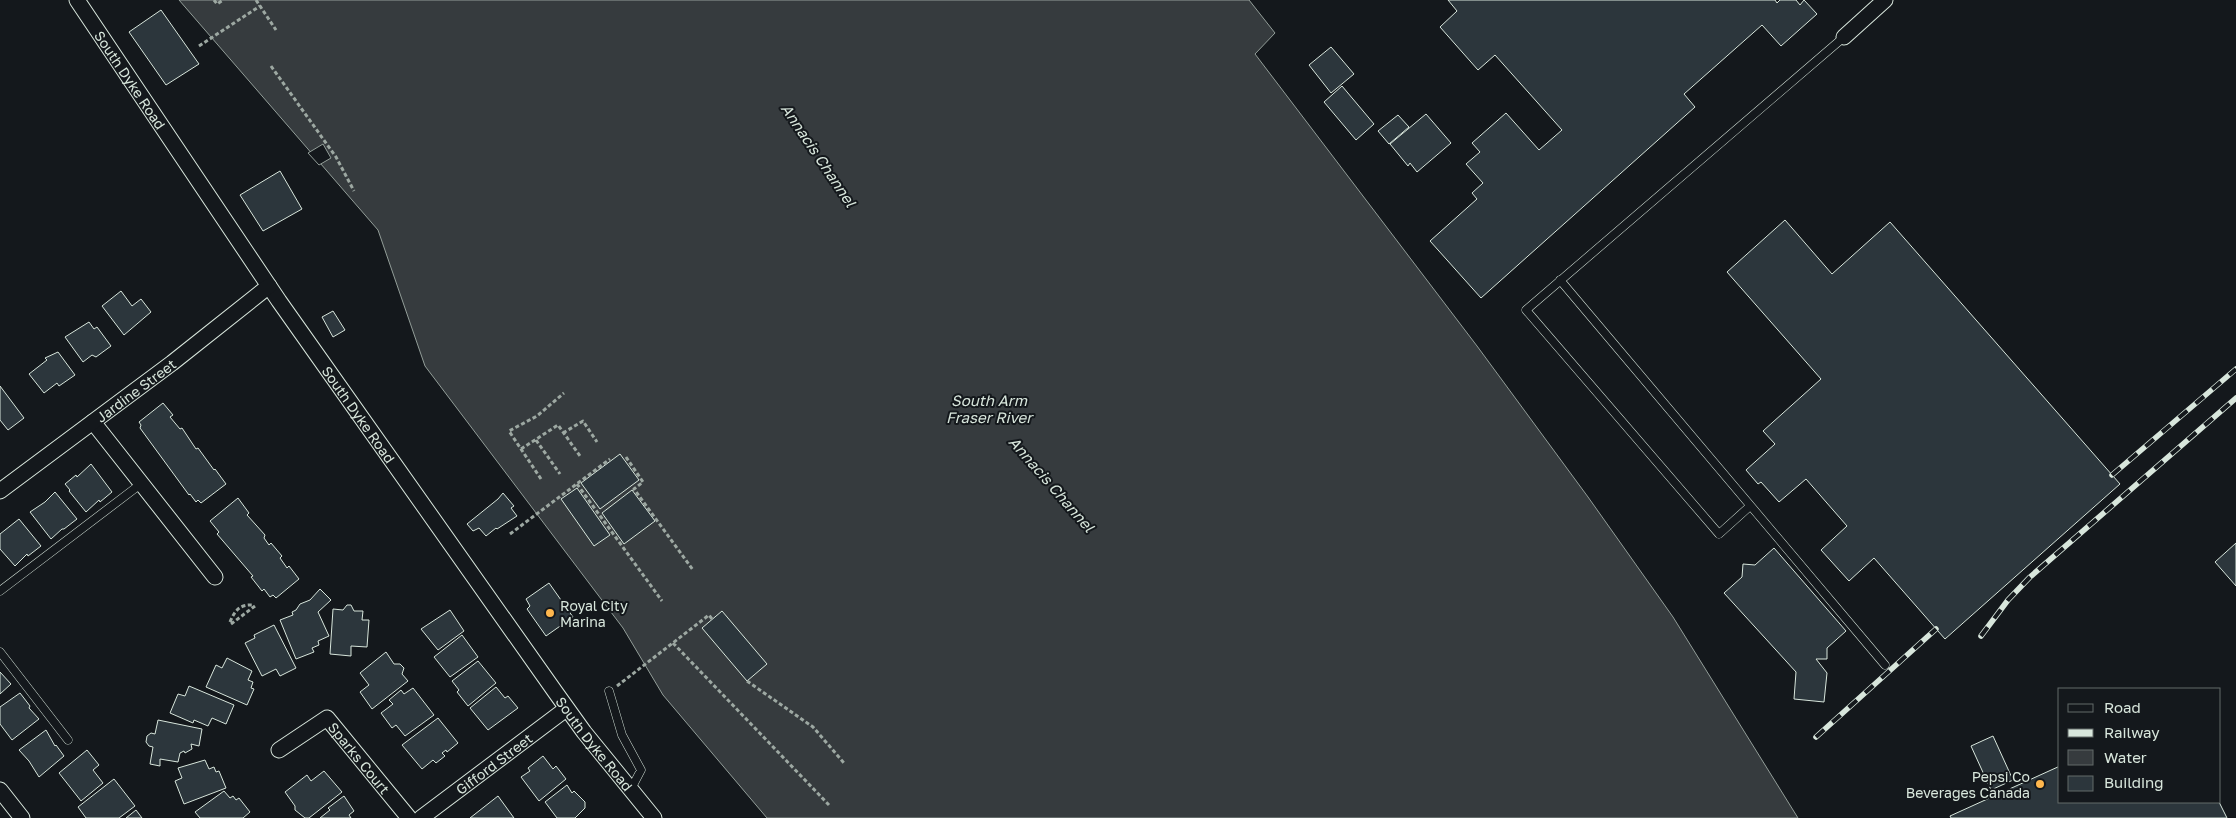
<svg xmlns="http://www.w3.org/2000/svg" width="2236" height="818" font-family="'Golos Text',sans-serif">
  <rect width="100%" height="100%" fill="#14181c"/>
  <!-- water -->
  <path fill="#363b3e" stroke="#939e99" d="M 179,0 L 1249,0 L 1275,33 L 1255,54 L 1477,346 L 1588,497 L 1673,617 L 1798,818 L 767,818 L 663,695 L 623,628 L 425,366 L 378,230 Z"/>
  <!-- pier -->
  <path fill="#14181c" stroke="#939e99" d="M 323,144 L 331,158 L 319,165 L 308,153 Z"/>
  <!-- building -->
  <path fill="#2c363c" stroke="#d8e6dc" d="M 1448,0 L 1775,0 L 1777,3 L 1780,0 L 1796,0 L 1800,5 L 1804,0 L 1817,14 L 1781,46 L 1762,25 L 1684,94 L 1695,107 L 1481,298 L 1430,241 L 1477,199 L 1472,193 L 1483,183 L 1466,164 L 1480,152 L 1472,143 L 1506,113 L 1539,150 L 1562,130 L 1495,55 L 1478,70 L 1440,27 L 1457,11 Z
    M 161,10 L 199,64 L 166,85 L 129,32 Z
    M 1331,47 L 1354,74 L 1331,93 L 1309,65 Z
    M 1342,86 L 1374,124 L 1356,140 L 1324,102 Z
    M 1426,114 L 1451,143 L 1417,172 L 1410,163 L 1408,166 L 1390,144 Z
    M 1398,115 L 1409,127 L 1389,144 L 1378,131 Z
    M 280,171 L 302,209 L 263,231 L 240,195 Z
    M 1785,220 L 1832,274 L 1890,222 L 2120,484 L 1945,639 L 1874,558 L 1849,581 L 1821,550 L 1847,526 L 1806,479 L 1779,502 L 1761,482 L 1758,484 L 1746,470 L 1775,444 L 1763,431 L 1821,379 L 1727,272 Z
    M 121,291 L 132,306 L 141,299 L 151,312 L 124,335 L 102,306 Z
    M 333,311 L 345,330 L 333,337 L 322,317 Z
    M 89,322 L 94,329 L 97,327 L 111,346 L 96,357 L 92,355 L 83,362 L 65,337 Z
    M 58,352 L 75,375 L 59,386 L 57,383 L 44,393 L 29,374 L 47,360 L 45,358 Z
    M 0,386 L 24,418 L 8,430 L 0,420 Z
    M 163,403 L 173,415 L 170,417 L 180,429 L 182,428 L 196,449 L 198,448 L 214,470 L 215,469 L 226,484 L 201,503 L 198,500 L 196,502 L 190,494 L 189,495 L 140,428 L 141,425 L 139,422 Z
    M 620,454 L 639,480 L 600,509 L 581,483 Z
    M 91,464 L 112,492 L 100,502 L 99,500 L 86,512 L 69,491 L 70,490 L 65,484 L 76,475 L 77,477 Z
    M 577,488 L 610,535 L 594,546 L 561,499 Z
    M 632,490 L 655,521 L 624,544 L 602,513 Z
    M 55,492 L 77,519 L 64,529 L 62,529 L 51,539 L 30,512 L 45,502 Z
    M 503,493 L 514,506 L 511,508 L 517,516 L 497,529 L 496,528 L 486,536 L 479,528 L 473,531 L 467,524 L 498,499 Z
    M 238,498 L 249,513 L 247,515 L 265,535 L 264,538 L 269,545 L 271,543 L 282,556 L 280,558 L 287,568 L 289,566 L 299,579 L 276,598 L 273,595 L 270,597 L 264,589 L 262,591 L 251,577 L 253,576 L 217,534 L 219,532 L 210,521 Z
    M 19,519 L 41,546 L 28,556 L 27,554 L 15,566 L 0,549 L 0,534 Z
    M 2236,543 L 2236,586 L 2215,562 Z
    M 1774,548 L 1846,631 L 1827,648 L 1827,659 L 1816,659 L 1827,673 L 1824,702 L 1794,699 L 1796,672 L 1724,593 L 1742,577 L 1743,564 L 1755,565 Z
    M 549,583 L 573,617 L 546,636 L 527,609 L 530,606 L 526,599 Z
    M 320,589 L 331,600 L 318,612 L 329,636 L 318,641 L 319,645 L 312,648 L 314,652 L 296,659 L 280,620 L 293,615 L 292,612 L 296,610 L 300,604 L 310,600 Z
    M 347,605 L 351,605 L 354,611 L 363,611 L 362,620 L 369,620 L 367,647 L 351,646 L 351,656 L 330,654 L 333,609 L 343,610 Z
    M 450,610 L 464,631 L 438,650 L 421,629 Z
    M 722,611 L 767,664 L 747,681 L 702,628 Z
    M 274,625 L 296,668 L 280,676 L 276,669 L 262,676 L 245,643 L 255,638 L 254,635 Z
    M 462,635 L 478,657 L 450,677 L 434,657 Z
    M 386,652 L 394,664 L 400,664 L 404,668 L 402,674 L 408,681 L 372,709 L 360,692 L 369,685 L 360,673 Z
    M 227,658 L 252,671 L 248,680 L 253,682 L 251,688 L 254,689 L 247,705 L 206,687 L 216,665 L 222,668 Z
    M 478,661 L 496,683 L 468,706 L 457,692 L 459,690 L 452,681 Z
    M 0,672 L 11,684 L 0,694 Z
    M 189,686 L 234,705 L 226,724 L 212,718 L 208,726 L 194,720 L 193,723 L 170,713 L 178,694 L 185,696 Z
    M 496,687 L 505,698 L 508,696 L 518,708 L 488,730 L 470,708 Z
    M 413,688 L 434,715 L 405,736 L 396,725 L 392,728 L 381,713 L 393,704 L 389,700 L 401,690 L 404,694 Z
    M 20,693 L 30,706 L 29,708 L 39,719 L 12,740 L 0,724 L 0,707 Z
    M 438,718 L 458,743 L 447,752 L 446,750 L 442,753 L 445,756 L 436,763 L 433,760 L 422,769 L 402,745 Z
    M 158,720 L 202,729 L 199,746 L 191,744 L 192,749 L 185,753 L 184,751 L 180,753 L 178,762 L 160,759 L 160,766 L 150,764 L 153,747 L 149,746 L 146,742 L 147,736 L 151,733 L 155,734 Z
    M 46,730 L 55,746 L 56,745 L 64,756 L 39,777 L 29,761 L 19,750 Z
    M 1993,736 L 2013,780 L 1991,790 L 1971,746 Z
    M 87,750 L 99,765 L 93,770 L 103,783 L 81,801 L 59,773 Z
    M 543,756 L 553,769 L 556,766 L 566,779 L 539,801 L 521,777 L 530,771 L 528,768 Z
    M 205,760 L 209,769 L 214,767 L 216,772 L 219,771 L 226,788 L 184,804 L 175,781 L 182,778 L 178,768 Z
    M 2060,766 L 2060,802 L 2219,802 L 2227,818 L 1951,818 L 1950,816 Z
    M 324,771 L 342,792 L 309,818 L 305,818 L 295,810 L 295,806 L 285,792 L 307,775 L 311,781 Z
    M 114,779 L 135,806 L 119,818 L 86,818 L 78,807 Z
    M 567,785 L 572,793 L 574,791 L 585,802 L 585,808 L 575,818 L 557,818 L 545,802 Z
    M 224,791 L 230,798 L 233,796 L 236,800 L 239,798 L 250,812 L 243,818 L 200,818 L 195,812 Z
    M 344,796 L 354,811 L 349,815 L 351,818 L 320,818 L 330,810 L 328,808 Z
    M 498,796 L 514,818 L 470,818 Z
    M 136,810 L 142,818 L 126,818 Z"/>
  <g fill="none" stroke-linecap="round" stroke-linejoin="round">
    <!-- lane casing -->
    <g stroke="#d8e6dc" stroke-width="9">
      <path id="lane" d="M 1560,280 L 1885,665
        M 1749,507 L 1719,534 L 1526,310 L 1844,37
        M 0,591 L 142,483
        M 0,652 L 68,740
        M 609,691 L 622,735 L 641,770 L 631,789"/>
    </g>
    <!-- street casing -->
    <g stroke="#d8e6dc" stroke-width="17">
      <g id="street">
        <path id="s1" d="M 77,0 L 279,301 L 556,693 L 584,732 L 654,818"/>
        <path d="M 1844,37 L 1885,0"/>
        <path d="M 93,422 L 215,577"/>
        <path id="s2" d="M 0,491 L 172,363 L 269,286"/>
        <path id="s3" d="M 279,750 L 327,718 L 409,818"/>
        <path d="M 0,790 L 22,818"/>
        <path id="s4" d="M 421,818 L 566,709"/>
      </g>
    </g>
    <!-- path -->
    <path stroke="#9da8a2" stroke-width="3" stroke-dasharray="4 2.5" stroke-linecap="butt" d="M 214,0 L 217,4 L 223,0
      M 256,0 L 276,30
      M 199,46 L 260,6
      M 271,66 L 336,157 L 354,191
      M 563,433 L 583,421 L 597,442
      M 536,440 L 560,474
      M 521,449 L 558,425 L 580,456
      M 626,457 L 643,482 L 634,489 L 693,570
      M 541,479 L 509,431 L 537,416 L 564,393
      M 577,484 L 662,601
      M 510,534 L 610,459
      M 230,622 C 235,610 240,604 254,605
      M 231,624 L 255,606
      M 673,643 L 829,805
      M 747,681 L 813,727 L 844,763
      M 617,686 L 709,615 L 712,619"/>
    <!-- lane -->
    <use href="#lane" stroke="#14181c" stroke-width="8"/>
    <!-- street -->
    <use href="#street" stroke="#14181c" stroke-width="15"/>
    <!-- rail casing -->
    <g stroke="#d8e6dc" stroke-width="5.5">
      <path id="rail" d="M 2112,475 L 2236,369
        M 1981,636 L 2008,600 L 2030,577 L 2236,398
        M 1816,737 L 1936,629"/>
    </g>
    <!-- rail -->
    <use href="#rail" stroke="#14181c" stroke-width="4" stroke-dasharray="11" stroke-linecap="butt"/>
  </g>
  <!-- markers -->
  <g fill="#ffb74d" stroke="#14181c" stroke-width="2">
    <circle cx="550" cy="613" r="5"/>
    <circle cx="2040" cy="784" r="5"/>
  </g>
  <g text-anchor="middle" dominant-baseline="central" stroke-width="4" stroke-linejoin="round" paint-order="stroke">
    <!-- street labels -->
    <g font-size="14" fill="#d8e6dc" stroke="#14181c">
      <text stroke="none"><textPath href="#s1" startOffset="96">South Dyke Road</textPath></text>
      <text stroke="none"><textPath href="#s2" startOffset="169">Jardine Street</textPath></text>
      <text stroke="none"><textPath href="#s1" startOffset="501">South Dyke Road</textPath></text>
      <text stroke="none"><textPath href="#s1" startOffset="906">South Dyke Road</textPath></text>
      <text stroke="none"><textPath href="#s3" startOffset="109">Sparks Court</textPath></text>
      <text stroke="none"><textPath href="#s4" startOffset="91">Gifford Street</textPath></text>
    </g>
    <!-- poi labels -->
    <g font-size="14" fill="#d8e6dc" stroke="#14181c" text-anchor="start">
      <text x="560" y="605">Royal City<tspan x="560" dy="16">Marina</tspan></text>
      <text x="2030" y="776" text-anchor="end">Pepsi Co<tspan x="2030" dy="16">Beverages Canada</tspan></text>
    </g>
    <!-- water labels -->
    <g font-size="15" font-style="italic" fill="#d8e6dc" stroke="#14181c">
      <text transform="translate(819 155) rotate(56)">Annacis Channel</text>
      <text x="989" y="400">South Arm<tspan x="989" dy="17">Fraser River</tspan></text>
      <text transform="translate(1052 484) rotate(49)">Annacis Channel</text>
    </g>
  </g>
  <!-- legend -->
  <rect x="2058" y="688" width="162" height="115" fill="#14181c" stroke="#626a69"/>
  <rect x="2068" y="704" width="25" height="8" fill="#14181c" stroke="#626a69"/>
  <text x="2104" y="713" font-size="15" fill="#d8e6dc">Road</text>
  <rect x="2068" y="729" width="25" height="8" fill="#d8e6dc" stroke="#626a69"/>
  <text x="2104" y="738" font-size="15" fill="#d8e6dc">Railway</text>
  <rect x="2068" y="750" width="25" height="15" fill="#363b3e" stroke="#626a69"/>
  <text x="2104" y="763" font-size="15" fill="#d8e6dc">Water</text>
  <rect x="2068" y="776" width="25" height="15" fill="#2c363c" stroke="#626a69"/>
  <text x="2104" y="788" font-size="15" fill="#d8e6dc">Building</text>
</svg>
